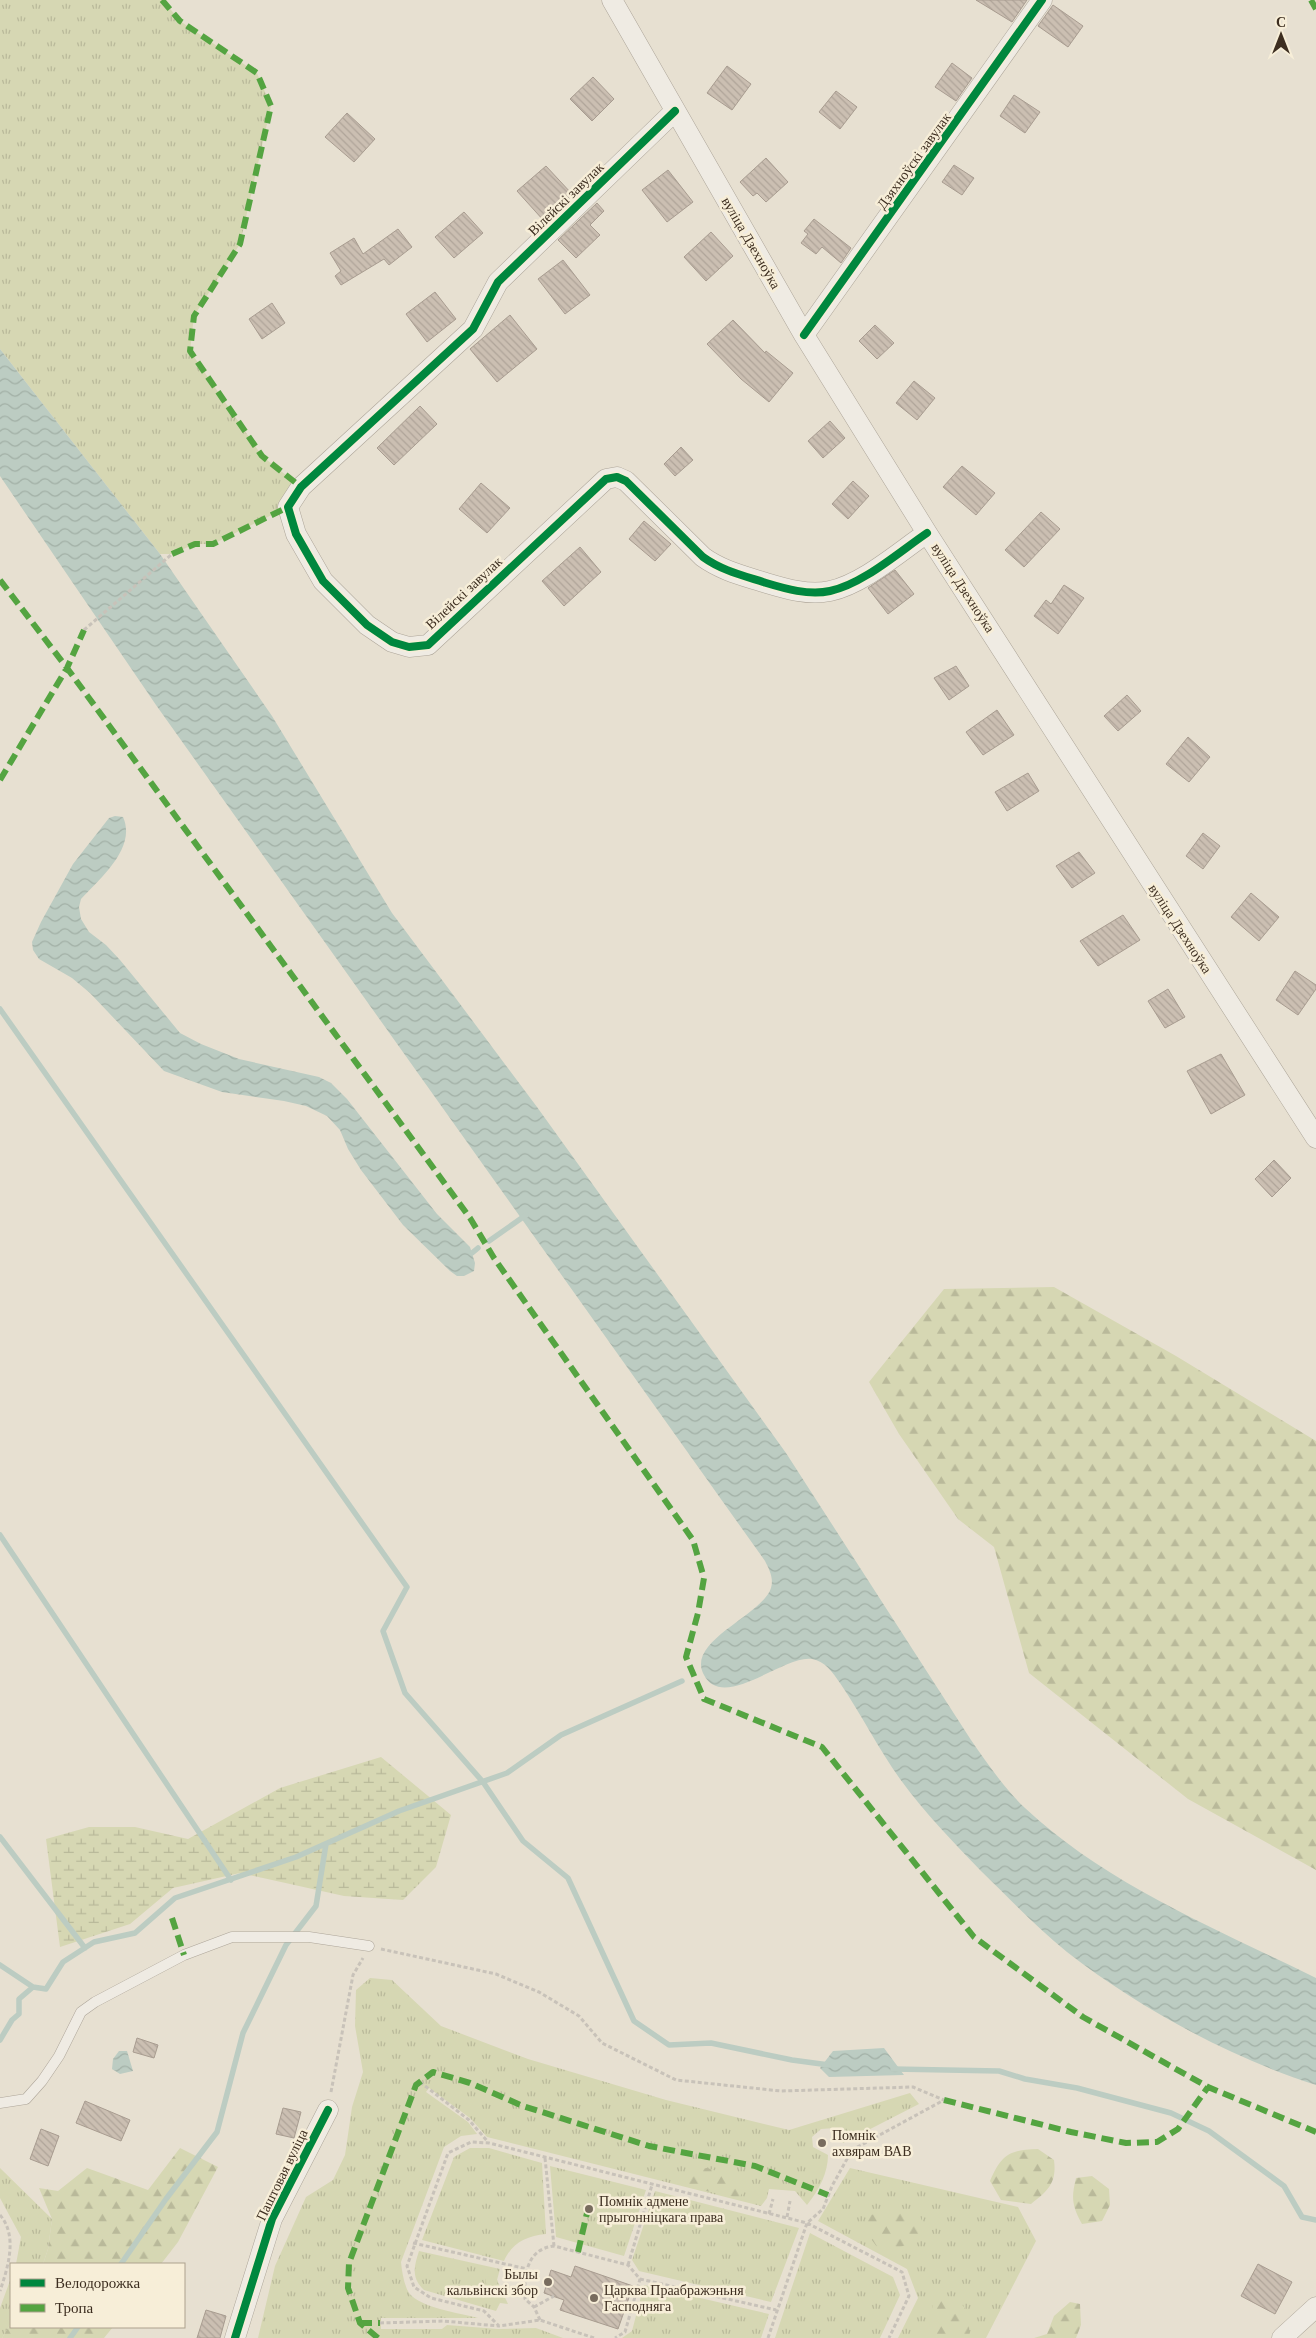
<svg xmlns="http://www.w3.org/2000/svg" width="1316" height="2338" font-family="Georgia,serif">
  <defs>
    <pattern id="grass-tufts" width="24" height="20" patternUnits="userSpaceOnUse" patternTransform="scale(1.25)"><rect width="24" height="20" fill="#d6d7b3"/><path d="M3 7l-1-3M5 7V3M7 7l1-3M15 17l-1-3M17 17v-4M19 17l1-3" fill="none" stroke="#b9b99a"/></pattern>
    <pattern id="forest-firs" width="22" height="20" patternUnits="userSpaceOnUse" patternTransform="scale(1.25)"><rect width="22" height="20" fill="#d6d7b3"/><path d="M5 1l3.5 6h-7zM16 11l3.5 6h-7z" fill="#b9b99a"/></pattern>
    <pattern id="wetland-marsh" width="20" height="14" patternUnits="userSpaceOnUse" patternTransform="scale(1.25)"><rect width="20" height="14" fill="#d6d7b3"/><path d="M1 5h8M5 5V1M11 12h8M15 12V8" fill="none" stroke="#b9b99a"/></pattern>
    <pattern id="water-waves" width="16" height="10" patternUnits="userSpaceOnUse" patternTransform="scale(1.25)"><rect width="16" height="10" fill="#bcccc2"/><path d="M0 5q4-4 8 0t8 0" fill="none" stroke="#a2b0a6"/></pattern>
    <pattern id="building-back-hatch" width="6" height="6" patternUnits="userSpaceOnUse" patternTransform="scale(1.25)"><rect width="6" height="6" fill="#cbbfb2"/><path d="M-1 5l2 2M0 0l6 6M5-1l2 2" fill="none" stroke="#afa499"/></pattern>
  </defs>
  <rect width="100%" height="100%" fill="#e7e0d1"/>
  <!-- grass -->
  <path fill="url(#grass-tufts)" d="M 0,0 L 163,0 L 180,21 L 257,73 L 271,106 L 240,244 L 194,316 L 190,351 L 262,456 L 301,487 L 288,507 L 213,544 L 195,544 L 172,554 L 160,554 L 0,349 Z
    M 370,1978 L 392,1980 L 441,2026 L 528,2059 L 666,2100 L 789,2130 L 910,2093 L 919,2104 L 843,2143 L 841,2132 L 835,2128 L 821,2129 L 812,2137 L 813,2147 L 828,2155 C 828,2173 819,2190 807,2205 L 795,2191 L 769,2189 L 767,2198 L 761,2206 L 487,2137 L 470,2118 L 429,2088 L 426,2092 L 468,2122 L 477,2134 L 461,2136 L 444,2147 L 401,2262 C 402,2272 404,2285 409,2293 C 421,2308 459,2313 478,2318 L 381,2318 L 381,2329 L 442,2329 L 447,2325 L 498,2329 L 536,2328 L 563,2338 L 258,2338 L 275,2266 L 306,2197 L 333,2180 L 345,2155 L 352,2107 L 363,2072 L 355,2026 L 356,1990 Z
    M 470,2148 L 489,2148 L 542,2163 L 546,2234 C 526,2236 512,2243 504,2261 L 422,2240 L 454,2157 Z
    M 550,2166 L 646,2190 L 624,2256 L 556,2237 Z
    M 0,2168 L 52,2219 L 48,2249 L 43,2264 L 16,2264 L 21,2237 L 0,2198 Z
    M 850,2168 L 1018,2207 L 1036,2241 L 986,2338 L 898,2338 L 918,2298 L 907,2269 L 818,2221 Z
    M 655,2191 L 799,2228 L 771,2302 L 639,2271 L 632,2260 Z
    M 810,2233 L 893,2277 L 900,2295 L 880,2338 L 775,2338 Z
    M 419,2251 L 500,2269 L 497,2280 L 508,2304 L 500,2303 L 496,2311 L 424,2290 C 411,2278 414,2266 419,2251 Z
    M 11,2278 L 11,2323 L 2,2338 L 0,2338 L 0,2308 Z
    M 644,2285 L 769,2314 L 761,2338 L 622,2338 L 632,2331 Z"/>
  <!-- forest -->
  <path fill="url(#forest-firs)" d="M 1054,1287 L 1176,1356 L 1316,1441 L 1316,1870 L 1188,1799 L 1029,1673 L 994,1547 L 958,1519 L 899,1434 L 869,1382 L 944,1289 Z
    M 180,2148 L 218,2167 L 178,2242 L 161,2264 L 43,2264 L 48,2249 L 52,2219 L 39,2188 L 58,2191 L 87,2168 L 148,2190 Z
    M 1038,2149 L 1054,2160 C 1057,2183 1048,2191 1031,2204 L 1001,2200 L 990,2181 C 1002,2154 1009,2150 1038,2149 Z
    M 707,2168 L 739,2178 L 745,2189 L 739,2198 L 692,2188 L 684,2182 L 685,2171 Z
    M 1092,2176 L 1109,2189 L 1110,2205 L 1102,2221 L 1082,2224 C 1072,2206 1071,2198 1076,2178 Z
    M 897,2208 L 918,2212 L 924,2225 C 910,2248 904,2249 877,2247 L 866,2232 L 867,2216 Z
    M 491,2274 L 496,2276 L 503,2299 L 494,2306 L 490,2304 L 485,2277 Z
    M 942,2294 C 968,2304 970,2310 969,2338 L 921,2338 L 934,2322 L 932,2303 Z
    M 1070,2302 L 1080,2304 L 1081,2325 L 1076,2338 L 1034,2338 L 1047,2334 L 1054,2316 Z
    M 11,2323 L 11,2327 L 113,2327 L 104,2338 L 2,2338 Z"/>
  <!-- wetland -->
  <path fill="url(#wetland-marsh)" d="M 381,1757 L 451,1815 L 436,1867 L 403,1900 L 344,1896 L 240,1873 L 173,1888 L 130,1924 L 60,1947 L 46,1839 L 89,1827 L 135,1827 L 188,1839 L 280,1788 Z"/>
  <!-- water -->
  <path fill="url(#water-waves)" d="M 0,349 L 160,554 L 272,716 L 392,913 L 537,1107 L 786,1453 L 971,1740 C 987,1763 1004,1788 1025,1808 C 1107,1885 1217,1929 1316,1978 L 1316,2085 C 1229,2057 1139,2008 1067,1952 C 1037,1928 1009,1898 981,1871 C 953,1842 924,1812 900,1779 C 878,1748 861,1714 840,1683 C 833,1673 825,1661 812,1659 C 785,1654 723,1712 704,1675 C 685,1641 762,1616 771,1588 C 774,1578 769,1569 765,1561 L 156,705 L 0,476 Z
    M 115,816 L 123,817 C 137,848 100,878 81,899 L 79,907 L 81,919 L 89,932 L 106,945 L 120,960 L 180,1033 L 201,1044 L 239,1059 L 319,1077 L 331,1083 L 347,1099 L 437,1214 L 470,1247 L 475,1263 L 474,1271 L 464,1276 L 457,1276 L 450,1271 L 403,1225 L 361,1170 L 348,1149 L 340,1130 L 327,1116 L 306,1106 L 284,1101 L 222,1092 L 164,1071 L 90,993 L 72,978 L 39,959 L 33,950 L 32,942 L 41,922 L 73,864 L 109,818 Z
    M 884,2048 L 904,2075 L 829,2077 L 820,2068 L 833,2051 Z
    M 119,2051 L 127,2051 L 133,2071 L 120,2074 L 112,2069 L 113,2059 Z"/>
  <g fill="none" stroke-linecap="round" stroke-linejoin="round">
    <!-- stream -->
    <path stroke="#bcccc2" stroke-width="5.5" d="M 0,1009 L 407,1587 L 383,1631 L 405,1693 L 483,1782 L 523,1841 L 568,1878 L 634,2021 L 669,2045 L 711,2043 L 792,2060 L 829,2065
      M 489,1241 L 526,1215
      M 472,1253 L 478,1248
      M 0,1535 L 231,1880
      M 0,1837 L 85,1948
      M 0,1965 L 33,1987
      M 0,2040 L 12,2020 L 19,2014 L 19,1999 L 33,1987 L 46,1989 L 63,1962 L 94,1942 L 135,1933 L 175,1898 L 296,1857 L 399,1811 L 507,1773 L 561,1735 L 682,1681
      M 893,2069 L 999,2071 L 1025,2079 L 1077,2088 L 1171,2113 L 1209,2131 L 1284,2186 L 1302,2217 L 1316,2220
      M 121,2264 L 166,2199 L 217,2132 L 243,2033 L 286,1945 L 316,1906 L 326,1844
      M 70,2338 L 78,2327"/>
  </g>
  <!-- building -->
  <path fill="url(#building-back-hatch)" stroke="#a89c90" d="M 976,0 L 1027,0 L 1012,22 Z
    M 1053,5 L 1083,26 L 1068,47 L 1038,26 Z
    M 952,63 L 972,78 L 956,101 L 935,87 Z
    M 727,66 L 751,84 L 732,110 L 707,93 Z
    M 593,77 L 614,99 L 592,121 L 570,99 Z
    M 836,91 L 857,107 L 840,129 L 819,112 Z
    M 1014,95 L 1040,112 L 1025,133 L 1000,116 Z
    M 347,113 L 375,139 L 354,162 L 325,137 Z
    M 766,158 L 788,182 L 766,202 L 757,193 L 753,196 L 740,182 Z
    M 954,165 L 974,178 L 962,195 L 942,182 Z
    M 546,166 L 572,194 L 544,221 L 517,191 Z
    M 668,170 L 693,202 L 667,222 L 642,190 Z
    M 597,203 L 604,211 L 590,225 L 600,235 L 576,258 L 558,240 Z
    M 464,212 L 483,233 L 454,258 L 435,237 Z
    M 814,219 L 851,248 L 841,263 L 822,247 L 816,254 L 801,243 L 808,234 L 804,231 Z
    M 398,229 L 412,247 L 389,265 L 384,259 L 341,285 L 335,276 L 341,271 L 330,253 L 354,238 L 363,254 Z
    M 711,232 L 733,256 L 706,281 L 684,257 Z
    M 563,260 L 590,295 L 565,314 L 538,279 Z
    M 435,292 L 456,319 L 427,342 L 406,314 Z
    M 272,303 L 285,323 L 262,339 L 249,319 Z
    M 510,315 L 537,349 L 497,382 L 470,349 Z
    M 733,320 L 765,353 L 766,351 L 793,373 L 769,402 L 741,379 L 707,344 Z
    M 875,325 L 894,343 L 877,359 L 859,341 Z
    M 914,381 L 935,398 L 917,420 L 896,403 Z
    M 420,406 L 437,424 L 394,465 L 377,448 Z
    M 830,421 L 845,438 L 823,458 L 808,441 Z
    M 681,447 L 693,460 L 675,476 L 664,464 Z
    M 962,466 L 995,493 L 976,515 L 943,487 Z
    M 853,481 L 869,496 L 848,519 L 832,504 Z
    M 481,483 L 510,508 L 487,533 L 459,509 Z
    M 1041,512 L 1060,529 L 1024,567 L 1005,550 Z
    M 644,521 L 671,544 L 655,561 L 629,539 Z
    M 580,547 L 601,572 L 564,606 L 542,581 Z
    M 895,570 L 914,594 L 888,614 L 868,588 Z
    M 1064,585 L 1084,598 L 1058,634 L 1034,616 L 1046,600 L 1051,604 Z
    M 956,666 L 969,686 L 949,700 L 934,678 Z
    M 1127,695 L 1141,711 L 1118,731 L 1104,716 Z
    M 997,710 L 1014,735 L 983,755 L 966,732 Z
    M 1188,737 L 1210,757 L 1189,782 L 1166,764 Z
    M 1028,773 L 1039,791 L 1007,811 L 995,792 Z
    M 1203,833 L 1220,846 L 1203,869 L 1186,856 Z
    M 1079,852 L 1095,873 L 1072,888 L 1056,866 Z
    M 1251,893 L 1279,917 L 1259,941 L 1231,917 Z
    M 1123,915 L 1140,940 L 1098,966 L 1080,941 Z
    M 1295,971 L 1316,985 L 1316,989 L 1298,1015 L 1276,1000 Z
    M 1168,989 L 1185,1017 L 1165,1028 L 1148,1001 Z
    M 1221,1054 L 1245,1095 L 1211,1114 L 1187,1071 Z
    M 1274,1160 L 1291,1178 L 1272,1197 L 1255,1179 Z
    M 137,2038 L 158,2045 L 154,2058 L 133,2052 Z
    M 85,2101 L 130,2120 L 121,2141 L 76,2123 Z
    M 283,2108 L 301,2112 L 294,2138 L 276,2134 Z
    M 41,2129 L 59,2136 L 48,2166 L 30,2159 Z
    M 1258,2264 L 1292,2282 L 1275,2314 L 1241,2296 Z
    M 575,2266 L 633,2286 L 618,2329 L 560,2310 L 564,2300 L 544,2293 L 551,2270 L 571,2277 Z
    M 206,2310 L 226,2316 L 220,2338 L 197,2338 Z"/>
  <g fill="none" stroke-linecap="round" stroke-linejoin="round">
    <!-- service casing -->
    <g stroke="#ada599" stroke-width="11">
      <path id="service" d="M 0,2103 L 26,2099 L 42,2081 L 59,2056 L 81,2012 L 95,2002 L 184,1955 L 232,1937 L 309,1937 L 369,1946"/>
    </g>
    <!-- minor casing -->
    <g stroke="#ada599" stroke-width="21">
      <path id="minor" d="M 612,0 L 804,335 L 927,533 L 1316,1138
        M 675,111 L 498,282 L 473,329 L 301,487 L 288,507 L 296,534 L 323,581 L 367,625 L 392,642 L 409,647 L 428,645 L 606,479 L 617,477 L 626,481 L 703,557 C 721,570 741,575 763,582 C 783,588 808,596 830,591 C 863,584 899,552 927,533
        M 804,335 L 1042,0
        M 235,2338 L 272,2219 L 328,2110
        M 1282,2338 L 1316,2307"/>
    </g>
    <!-- path -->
    <path stroke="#c8c2b9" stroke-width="3" stroke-dasharray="4 2.5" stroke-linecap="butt" d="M 84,630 L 172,554
      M 381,1949 L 496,1974 L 539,1992 L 579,2016 L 602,2043 L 676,2080 L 781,2091 L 913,2087 L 944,2100
      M 420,2082 L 469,2120 L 488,2142
      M 331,2092 L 353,1975 L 363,1958
      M 545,2158 L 554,2246
      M 769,2214 L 773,2199
      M 0,2215 C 18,2236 8,2267 0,2291
      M 787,2217 L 790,2201
      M 413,2243 L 527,2269
      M 628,2265 L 652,2185
      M 640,2279 L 776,2310
      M 534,2307 L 554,2296
      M 540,2320 L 534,2307 L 525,2299 C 524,2276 526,2249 554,2246 L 628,2265 L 640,2279 L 625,2332 L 615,2338
      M 380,2323 L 443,2321 L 499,2326
      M 594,2338 L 540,2320 L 499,2326 L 484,2311 L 431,2298 L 414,2287 L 407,2266 L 448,2153 L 471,2142 L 489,2143 L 807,2223 L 902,2272 L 909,2296 L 889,2338
      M 768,2338 L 807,2223 L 823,2209 L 832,2186 L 852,2150 L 944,2100"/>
    <!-- service -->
    <use href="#service" stroke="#efebe3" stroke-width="10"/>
    <!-- minor -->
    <use href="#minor" stroke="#efebe3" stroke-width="20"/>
    <!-- quiet -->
    <path stroke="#54a441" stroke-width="6" stroke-dasharray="12 6" stroke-linecap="butt" d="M 162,0 L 180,21 L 257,73 L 271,106 L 240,244 L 194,316 L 190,351 L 262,456 L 301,487
      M 1311,0 L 1316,9
      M 172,554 L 195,544 L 213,544 L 288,507
      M 0,580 L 67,668 L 470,1218 L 494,1258 L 693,1540 L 704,1578 L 698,1613 L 686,1657 L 704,1699 L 822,1747 L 974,1937 L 1083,2017 L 1208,2087 L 1316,2132
      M 0,780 L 67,668 L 84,630
      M 172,1918 L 184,1955
      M 944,2100 L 1071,2132 L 1126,2143 L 1157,2142 L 1178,2129 L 1208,2087
      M 578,2252 L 587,2213
      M 360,2323 L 380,2323
      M 378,2338 L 360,2323 L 348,2288 L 349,2263 L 416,2085 L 433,2072 L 470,2083 L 523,2106 L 649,2146 L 755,2166 L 828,2195"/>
    <!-- cycleway casing -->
    <g stroke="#f7eed8" stroke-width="11">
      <path id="cycleway" d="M 675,111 L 498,282 L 473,329 L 301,487 L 288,507 L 296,534 L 323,581 L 367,625 L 392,642 L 409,647 L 428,645 L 606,479 L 617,477 L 626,481 L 703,557 C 721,570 741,575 763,582 C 783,588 808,596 830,591 C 863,584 899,552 927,533
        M 804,335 L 1042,0
        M 235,2338 L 272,2219 L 328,2110"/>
    </g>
    <!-- cycleway -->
    <use href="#cycleway" stroke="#00873e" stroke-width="8"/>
  </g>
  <!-- markers -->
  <g fill="#786c5e" stroke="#f7eed8" stroke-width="2">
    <circle cx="822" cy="2143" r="5"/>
    <circle cx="589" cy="2209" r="5"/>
    <circle cx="548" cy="2282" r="5"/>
    <circle cx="594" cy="2298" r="5"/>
  </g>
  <g text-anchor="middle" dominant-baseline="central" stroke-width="5" stroke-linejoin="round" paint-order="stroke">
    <!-- street labels -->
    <g font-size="14" fill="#3d2e20" stroke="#f7eed8">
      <text transform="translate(914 161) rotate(-54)">Дзяхноўскі завулак</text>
      <text transform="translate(566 199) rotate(-44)">Вілейскі завулак</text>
      <text transform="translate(751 243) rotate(60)">вуліца Дзехноўка</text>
      <text transform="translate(963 588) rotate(57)">вуліца Дзехноўка</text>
      <text transform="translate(464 593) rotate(-43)">Вілейскі завулак</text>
      <text transform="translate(1180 929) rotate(57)">вуліца Дзехноўка</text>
      <text transform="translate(282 2175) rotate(-64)">Паштовая вуліца</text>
    </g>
    <!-- poi labels -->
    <g font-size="14" fill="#3d2e20" stroke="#f7eed8" text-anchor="start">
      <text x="832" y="2135">Помнік<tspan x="832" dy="16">ахвярам ВАВ</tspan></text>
      <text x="599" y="2201">Помнік адмене<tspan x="599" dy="16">прыгонніцкага права</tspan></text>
      <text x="538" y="2274" text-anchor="end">Былы<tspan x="538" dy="16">кальвінскі збор</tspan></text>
      <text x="604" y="2290">Царква Праабражэньня<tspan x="604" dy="16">Гасподняга</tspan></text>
    </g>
  </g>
  <!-- legend -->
  <rect x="10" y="2263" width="175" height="65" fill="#f7eed8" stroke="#ada18e"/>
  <rect x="20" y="2279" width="25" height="8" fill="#00873e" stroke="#ada18e"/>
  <text x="55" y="2288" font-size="15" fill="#3d2e20">Велодорожка</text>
  <rect x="20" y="2304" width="25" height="8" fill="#54a441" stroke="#ada18e"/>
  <text x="55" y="2313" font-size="15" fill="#3d2e20">Тропа</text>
  <!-- north arrow -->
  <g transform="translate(1281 35)" stroke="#f7eed8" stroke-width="4" paint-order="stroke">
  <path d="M0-4L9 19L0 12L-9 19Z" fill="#3d2e20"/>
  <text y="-8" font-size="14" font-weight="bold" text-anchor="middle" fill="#3d2e20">С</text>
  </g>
</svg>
